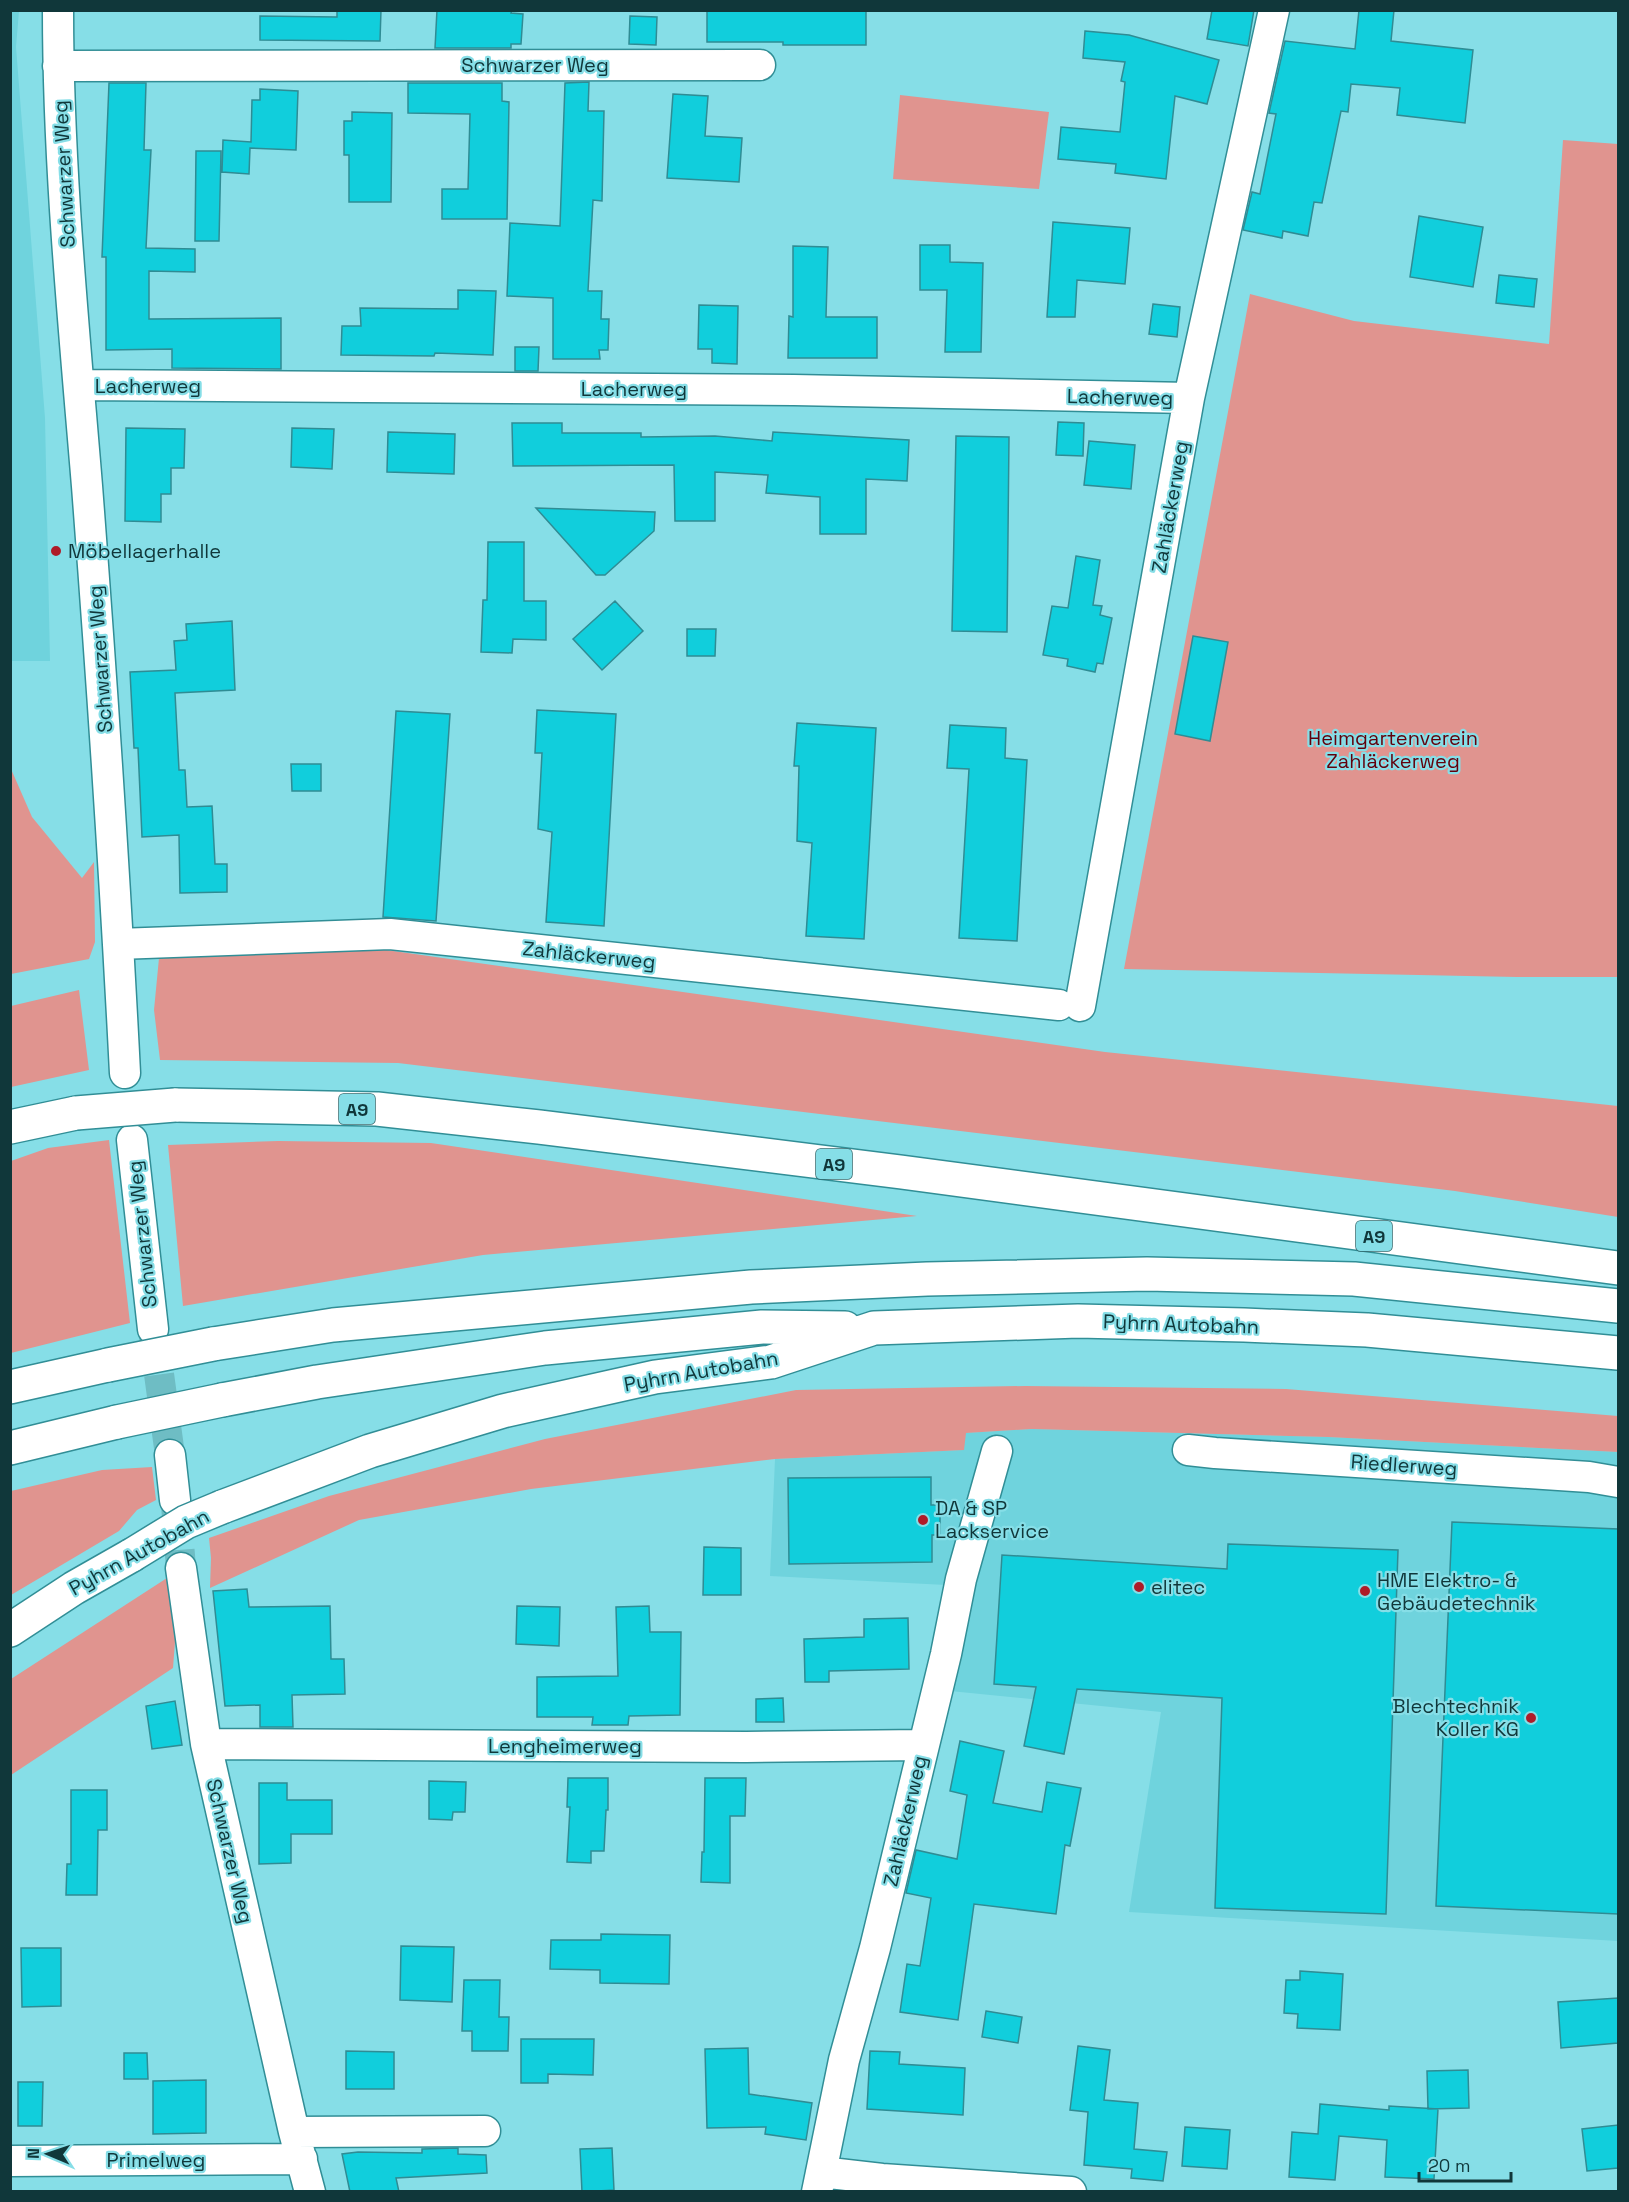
<svg xmlns="http://www.w3.org/2000/svg" width="1629" height="2202" font-family="'Space Grotesk',sans-serif">
  <rect width="100%" height="100%" fill="#86dee7"/>
  <!-- built -->
  <path fill="#6fd3dd" d="M 10,11 L 19,11 L 16,47 L 45,418 L 50,661 L 11,661 Z
    M 1032,1429 L 1328,1437 L 1618,1452 L 1618,1941 L 1129,1912 L 1161,1712 L 930,1689 L 946,1585 L 770,1576 L 775,1459 L 963,1450 L 965,1433 Z"/>
  <!-- green -->
  <path fill="#e0948f" d="M 900,95 L 1049,112 L 1039,189 L 893,179 Z
    M 1563,140 L 1618,144 L 1618,977 L 1517,977 L 1124,969 L 1250,294 L 1354,321 L 1549,344 Z
    M 11,769 L 32,817 L 82,878 L 94,862 L 95,942 L 89,959 L 11,974 Z
    M 365,947 L 1105,1052 L 1618,1106 L 1618,1217 L 1455,1191 L 398,1063 L 160,1060 L 154,1010 L 159,958 Z
    M 79,990 L 89,1070 L 11,1087 L 11,1006 Z
    M 109,1140 L 130,1323 L 11,1353 L 11,1161 L 48,1148 Z
    M 278,1141 L 431,1143 L 917,1216 L 483,1255 L 183,1306 L 168,1145 Z
    M 1025,1386 L 1286,1389 L 1618,1416 L 1618,1452 L 1328,1437 L 1032,1429 L 966,1433 L 964,1450 L 775,1459 L 531,1489 L 359,1520 L 210,1588 L 211,1558 L 209,1538 L 329,1496 L 545,1439 L 796,1390 Z
    M 152,1467 L 156,1500 L 137,1510 L 119,1531 L 11,1595 L 11,1491 L 102,1470 Z
    M 167,1578 L 176,1629 L 173,1668 L 11,1775 L 11,1679 Z"/>
  <!-- building -->
  <path fill="#11cedc" stroke="#2f8c94" stroke-width="1.5" d="M 337,10 L 381,10 L 380,41 L 260,40 L 260,16 L 337,17 Z
    M 437,10 L 512,10 L 511,13 L 523,14 L 521,44 L 511,44 L 511,48 L 435,48 Z
    M 707,10 L 866,10 L 866,45 L 783,45 L 783,42 L 707,42 Z
    M 1212,10 L 1254,10 L 1248,46 L 1207,39 Z
    M 1359,10 L 1394,10 L 1391,41 L 1473,50 L 1465,123 L 1397,115 L 1400,88 L 1351,84 L 1348,112 L 1341,111 L 1322,203 L 1314,202 L 1308,236 L 1283,231 L 1282,238 L 1243,230 L 1252,192 L 1260,194 L 1276,114 L 1269,113 L 1285,41 L 1355,49 Z
    M 630,16 L 657,17 L 656,45 L 629,44 Z
    M 1085,31 L 1129,35 L 1219,60 L 1207,104 L 1175,96 L 1166,179 L 1115,173 L 1116,164 L 1058,159 L 1061,127 L 1120,132 L 1125,82 L 1121,81 L 1125,62 L 1083,58 Z
    M 589,82 L 588,111 L 604,111 L 602,201 L 593,200 L 588,291 L 602,291 L 601,319 L 609,319 L 608,350 L 599,350 L 600,359 L 553,359 L 553,298 L 507,296 L 510,223 L 560,226 L 565,83 Z
    M 109,83 L 146,83 L 144,150 L 151,150 L 146,248 L 195,249 L 195,272 L 149,271 L 149,319 L 281,318 L 281,369 L 172,368 L 172,349 L 106,350 L 106,257 L 102,257 Z
    M 408,83 L 502,83 L 502,101 L 509,102 L 507,219 L 442,219 L 442,189 L 468,189 L 470,114 L 408,113 Z
    M 260,89 L 298,91 L 296,150 L 250,148 L 249,174 L 222,172 L 223,140 L 251,142 L 252,100 L 260,100 Z
    M 673,94 L 708,96 L 705,136 L 742,138 L 739,182 L 667,178 Z
    M 352,112 L 392,113 L 391,202 L 349,202 L 349,155 L 344,155 L 344,121 L 352,121 Z
    M 196,151 L 221,151 L 219,241 L 195,241 Z
    M 1419,216 L 1483,227 L 1473,287 L 1410,277 Z
    M 1053,222 L 1130,228 L 1125,284 L 1077,280 L 1075,317 L 1047,317 Z
    M 920,245 L 950,245 L 950,262 L 983,263 L 981,352 L 945,352 L 947,290 L 920,290 Z
    M 793,246 L 828,247 L 826,317 L 877,317 L 877,358 L 788,358 L 789,316 L 793,317 Z
    M 1499,275 L 1537,279 L 1534,307 L 1496,303 Z
    M 458,290 L 496,291 L 493,355 L 435,353 L 434,356 L 341,355 L 342,326 L 361,326 L 360,308 L 458,309 Z
    M 1153,304 L 1180,307 L 1177,337 L 1149,334 Z
    M 699,305 L 738,306 L 737,364 L 712,363 L 712,349 L 698,349 Z
    M 515,347 L 539,347 L 538,371 L 515,371 Z
    M 1058,422 L 1084,423 L 1083,456 L 1056,455 Z
    M 512,423 L 562,423 L 562,433 L 641,433 L 641,437 L 715,436 L 772,441 L 773,432 L 909,440 L 907,481 L 866,479 L 866,534 L 820,534 L 820,497 L 766,493 L 768,475 L 715,472 L 715,521 L 675,521 L 674,465 L 513,466 Z
    M 126,428 L 185,429 L 184,468 L 171,468 L 171,494 L 161,494 L 161,522 L 125,521 Z
    M 292,428 L 334,429 L 332,469 L 291,467 Z
    M 388,432 L 455,434 L 454,474 L 387,472 Z
    M 956,436 L 1009,437 L 1007,632 L 952,631 Z
    M 1089,441 L 1135,445 L 1131,489 L 1084,485 Z
    M 536,508 L 655,512 L 654,531 L 605,575 L 596,575 Z
    M 488,542 L 524,542 L 524,601 L 546,601 L 546,640 L 513,639 L 512,653 L 481,652 L 483,600 L 487,600 Z
    M 1076,556 L 1100,560 L 1093,605 L 1102,606 L 1100,615 L 1112,618 L 1103,664 L 1097,663 L 1095,672 L 1067,666 L 1068,659 L 1043,655 L 1052,606 L 1068,608 Z
    M 615,601 L 643,631 L 602,670 L 573,639 Z
    M 232,621 L 235,690 L 175,693 L 179,770 L 185,770 L 187,807 L 212,806 L 215,864 L 227,864 L 227,892 L 180,893 L 179,835 L 142,837 L 138,748 L 134,748 L 130,672 L 176,670 L 174,641 L 187,640 L 186,624 Z
    M 687,629 L 716,629 L 715,656 L 687,656 Z
    M 1193,636 L 1228,642 L 1210,741 L 1175,734 Z
    M 537,710 L 616,714 L 604,926 L 546,922 L 552,832 L 538,829 L 542,753 L 535,753 Z
    M 396,711 L 450,714 L 436,921 L 383,917 Z
    M 797,723 L 876,728 L 864,939 L 806,936 L 812,843 L 797,841 L 799,766 L 794,766 Z
    M 950,725 L 1006,728 L 1005,758 L 1027,760 L 1017,941 L 959,938 L 969,769 L 947,768 Z
    M 291,764 L 321,764 L 321,791 L 292,791 Z
    M 931,1477 L 931,1505 L 940,1505 L 940,1535 L 932,1535 L 932,1562 L 789,1564 L 788,1478 Z
    M 1452,1522 L 1618,1529 L 1618,1914 L 1436,1906 Z
    M 1228,1544 L 1398,1550 L 1386,1914 L 1215,1908 L 1222,1698 L 1077,1689 L 1064,1754 L 1024,1746 L 1036,1687 L 994,1684 L 1002,1555 L 1227,1569 Z
    M 704,1547 L 741,1548 L 741,1595 L 703,1595 Z
    M 247,1589 L 249,1607 L 330,1606 L 331,1659 L 344,1659 L 345,1694 L 292,1695 L 293,1727 L 260,1727 L 260,1705 L 225,1706 L 213,1591 Z
    M 517,1606 L 560,1607 L 559,1646 L 516,1644 Z
    M 649,1606 L 650,1632 L 681,1632 L 680,1715 L 629,1716 L 628,1725 L 592,1725 L 593,1717 L 537,1717 L 537,1677 L 618,1676 L 616,1607 Z
    M 908,1618 L 909,1669 L 829,1671 L 829,1682 L 805,1682 L 804,1639 L 864,1637 L 864,1619 Z
    M 783,1698 L 784,1722 L 756,1722 L 756,1699 Z
    M 175,1701 L 182,1745 L 152,1749 L 146,1706 Z
    M 960,1741 L 1004,1751 L 993,1803 L 1042,1812 L 1047,1782 L 1081,1788 L 1070,1846 L 1065,1845 L 1056,1914 L 974,1904 L 958,2020 L 900,2012 L 907,1964 L 920,1966 L 931,1898 L 906,1893 L 916,1850 L 957,1859 L 967,1795 L 950,1791 Z
    M 568,1778 L 608,1778 L 608,1810 L 606,1810 L 604,1851 L 591,1851 L 591,1863 L 567,1862 L 570,1807 L 567,1807 Z
    M 705,1778 L 746,1778 L 745,1816 L 730,1816 L 730,1883 L 701,1882 L 702,1852 L 704,1852 Z
    M 429,1781 L 466,1782 L 465,1812 L 453,1812 L 452,1820 L 429,1819 Z
    M 259,1783 L 287,1783 L 287,1800 L 332,1800 L 332,1834 L 291,1834 L 291,1863 L 259,1864 Z
    M 71,1790 L 107,1790 L 107,1830 L 98,1830 L 97,1895 L 66,1895 L 67,1864 L 71,1864 Z
    M 601,1934 L 670,1935 L 669,1984 L 600,1983 L 600,1970 L 550,1969 L 551,1940 L 601,1940 Z
    M 401,1946 L 454,1947 L 452,2002 L 400,2000 Z
    M 21,1948 L 61,1948 L 61,2006 L 22,2007 Z
    M 1300,1971 L 1343,1974 L 1340,2030 L 1297,2028 L 1298,2014 L 1284,2013 L 1286,1980 L 1300,1980 Z
    M 464,1980 L 500,1980 L 499,2017 L 509,2017 L 508,2051 L 472,2051 L 472,2031 L 462,2031 Z
    M 1618,1998 L 1618,2043 L 1561,2048 L 1558,2002 Z
    M 986,2011 L 1022,2017 L 1018,2043 L 982,2037 Z
    M 521,2039 L 594,2039 L 593,2075 L 548,2074 L 548,2083 L 521,2083 Z
    M 1078,2046 L 1110,2050 L 1104,2100 L 1138,2103 L 1134,2149 L 1167,2152 L 1163,2181 L 1131,2178 L 1132,2169 L 1084,2165 L 1088,2112 L 1070,2110 Z
    M 748,2048 L 749,2094 L 812,2103 L 806,2140 L 765,2134 L 766,2127 L 707,2128 L 705,2049 Z
    M 346,2051 L 394,2052 L 394,2089 L 346,2089 Z
    M 870,2051 L 900,2052 L 899,2064 L 965,2068 L 963,2115 L 867,2109 Z
    M 124,2053 L 147,2053 L 148,2079 L 124,2079 Z
    M 1468,2070 L 1469,2108 L 1428,2109 L 1427,2071 Z
    M 206,2080 L 206,2133 L 153,2134 L 153,2081 Z
    M 18,2082 L 43,2082 L 42,2126 L 18,2126 Z
    M 1320,2104 L 1389,2110 L 1389,2106 L 1438,2109 L 1434,2179 L 1385,2177 L 1387,2140 L 1339,2136 L 1335,2180 L 1289,2177 L 1292,2132 L 1318,2134 Z
    M 1618,2125 L 1618,2168 L 1587,2171 L 1582,2129 Z
    M 1185,2127 L 1230,2130 L 1227,2169 L 1182,2166 Z
    M 458,2148 L 458,2154 L 486,2155 L 487,2173 L 396,2178 L 399,2192 L 350,2192 L 342,2154 L 358,2152 L 422,2153 L 422,2149 Z
    M 612,2148 L 614,2190 L 582,2192 L 580,2149 Z"/>
  <g fill="none" stroke-linecap="round" stroke-linejoin="round">
    <!-- minor-tunnel -->
    <path stroke="#6ebdc4" stroke-width="30" stroke-dasharray="30 15" stroke-linecap="butt" d="M 153,1330 L 170,1455
      M 176,1505 L 181,1568"/>
    <!-- minor casing -->
    <g stroke="#318e96" stroke-width="33">
      <path id="minor" d="M 58,10 C 58,169 74,328 87,486 C 102,681 115,877 125,1073
        M 58,66 L 760,65
        M 79,385 L 794,390 L 1189,398
        M 118,944 L 390,934 L 1059,1005
        M 1080,1006 L 1189,398 L 1274,10
        M 132,1140 L 153,1329
        M 1188,1450 L 1215,1453 L 1589,1477 L 1618,1482
        M 170,1455 L 175,1500
        M 181,1568 L 206,1744 L 294,2132 L 310,2192
        M 206,1744 L 746,1747 L 923,1745
        M 294,2132 L 485,2131
        M 10,2161 L 302,2159
        M 821,2172 L 882,2179 L 1071,2192
        M 817,2192 L 844,2060 L 875,1948 L 946,1654 L 961,1579 L 997,1451"/>
    </g>
    <!-- motorway casing -->
    <g stroke="#318e96" stroke-width="36">
      <path id="motorway" d="M 175,1105 L 377,1109 L 539,1127 L 901,1172 L 1618,1268
        M 10,1127 L 76,1113
        M 213,1344 L 333,1325 L 751,1287 L 927,1279 L 1147,1274 L 1354,1279 L 1618,1306
        M 10,1387 L 108,1365
        M 222,1400 L 317,1382 L 545,1348 L 762,1327 L 845,1328
        M 10,1448 L 117,1422
        M 222,1507 L 370,1451 L 503,1411 L 655,1377 L 771,1362 L 874,1328 L 1078,1321 L 1244,1325 L 1367,1330 L 1618,1353
        M 10,1630 L 74,1588 L 132,1555"/>
    </g>
    <!-- minor -->
    <use href="#minor" stroke="#fff" stroke-width="30"/>
    <!-- motorway -->
    <use href="#motorway" stroke="#fff" stroke-width="33"/>
    <!-- motorway-bridge casing -->
    <g stroke="#318e96" stroke-width="36" stroke-linecap="butt">
      <path id="motorway-bridge" d="M 76,1113 L 175,1105
        M 108,1365 L 213,1344
        M 117,1422 L 222,1400
        M 132,1555 L 186,1522 L 222,1507"/>
    </g>
    <!-- motorway-bridge -->
    <use href="#motorway-bridge" stroke="#fff" stroke-width="33"/>
  </g>
  <!-- markers -->
  <g fill="#ae1b28" stroke="#86dee7" stroke-width="2">
    <circle cx="56" cy="551" r="6"/>
    <circle cx="923" cy="1520" r="6"/>
    <circle cx="1139" cy="1587" r="6"/>
    <circle cx="1365" cy="1591" r="6"/>
    <circle cx="1531" cy="1718" r="6"/>
  </g>
  <g text-anchor="middle" dominant-baseline="central" stroke-width="4.5" stroke-linejoin="round" paint-order="stroke">
    <!-- shield labels -->
    <g fill="#86dee7" stroke="#33696e" stroke-width="1.5">
      <rect x="339" y="1094" width="36" height="30" rx="4.5"/>
      <rect x="816" y="1149" width="36" height="30" rx="4.5"/>
      <rect x="1356" y="1221" width="36" height="30" rx="4.5"/>
    </g>
    <g font-size="18" font-weight="bold" fill="#10373a">
      <text x="357" y="1109">A9</text>
      <text x="834" y="1164">A9</text>
      <text x="1374" y="1236">A9</text>
    </g>
    <!-- street labels -->
    <g font-size="20" fill="#10373a" stroke="#86dee7">
      <text x="535" y="65">Schwarzer Weg</text>
      <text transform="translate(64 174) rotate(-93)">Schwarzer Weg</text>
      <text x="148" y="386">Lacherweg</text>
      <text x="634" y="389">Lacherweg</text>
      <text transform="translate(1120 397) rotate(1)">Lacherweg</text>
      <text transform="translate(1170 507) rotate(-80)">Zahläckerweg</text>
      <text transform="translate(100 659) rotate(-94)">Schwarzer Weg</text>
      <text transform="translate(589 955) rotate(6)">Zahläckerweg</text>
      <text transform="translate(142 1234) rotate(-96)">Schwarzer Weg</text>
      <text transform="translate(1181 1324) rotate(2)">Pyhrn Autobahn</text>
      <text transform="translate(701 1371) rotate(-10)">Pyhrn Autobahn</text>
      <text transform="translate(1404 1465) rotate(4)">Riedlerweg</text>
      <text transform="translate(139 1552) rotate(-29)">Pyhrn Autobahn</text>
      <text x="565" y="1746">Lengheimerweg</text>
      <text transform="translate(905 1821) rotate(-77)">Zahläckerweg</text>
      <text transform="translate(230 1851) rotate(77)">Schwarzer Weg</text>
      <text x="156" y="2160">Primelweg</text>
    </g>
    <!-- poi labels -->
    <g font-size="20" fill="#10373a" stroke="#86dee7" text-anchor="start">
      <text x="68" y="551">Möbellagerhalle</text>
      <text x="935" y="1508">DA &amp; SP<tspan x="935" dy="23">Lackservice</tspan></text>
      <text x="1377" y="1580">HME Elektro- &amp;<tspan x="1377" dy="23">Gebäudetechnik</tspan></text>
      <text x="1151" y="1587">elitec</text>
      <text x="1519" y="1706" text-anchor="end">Blechtechnik<tspan x="1519" dy="23">Koller KG</tspan></text>
    </g>
    <!-- park labels -->
    <g font-size="20" fill="#62000b" stroke="#86dee7">
      <text x="1393" y="738">Heimgartenverein<tspan x="1393" dy="23">Zahläckerweg</tspan></text>
    </g>
  </g>
  <!-- border -->
  <rect width="1629" height="2202" fill="none" stroke="#10373a" stroke-width="24"/>
  <!-- north arrow -->
  <g transform="translate(48 2154) rotate(272)" stroke="#86dee7" stroke-width="4.5" paint-order="stroke">
  <path d="M0-4.5L10 22L0 15L-10 22Z" fill="#10373a"/>
  <text y="-9" font-size="16" font-weight="bold" text-anchor="middle" fill="#10373a">N</text>
  </g>
  <!-- scale -->
  <path d="M1419 2172v9h92v-9" fill="none" stroke="#10373a" stroke-width="3"/>
  <text x="1428" y="2172" font-size="18" fill="#10373a" stroke="#86dee7" stroke-width="4.5" paint-order="stroke">20 m</text>
</svg>
